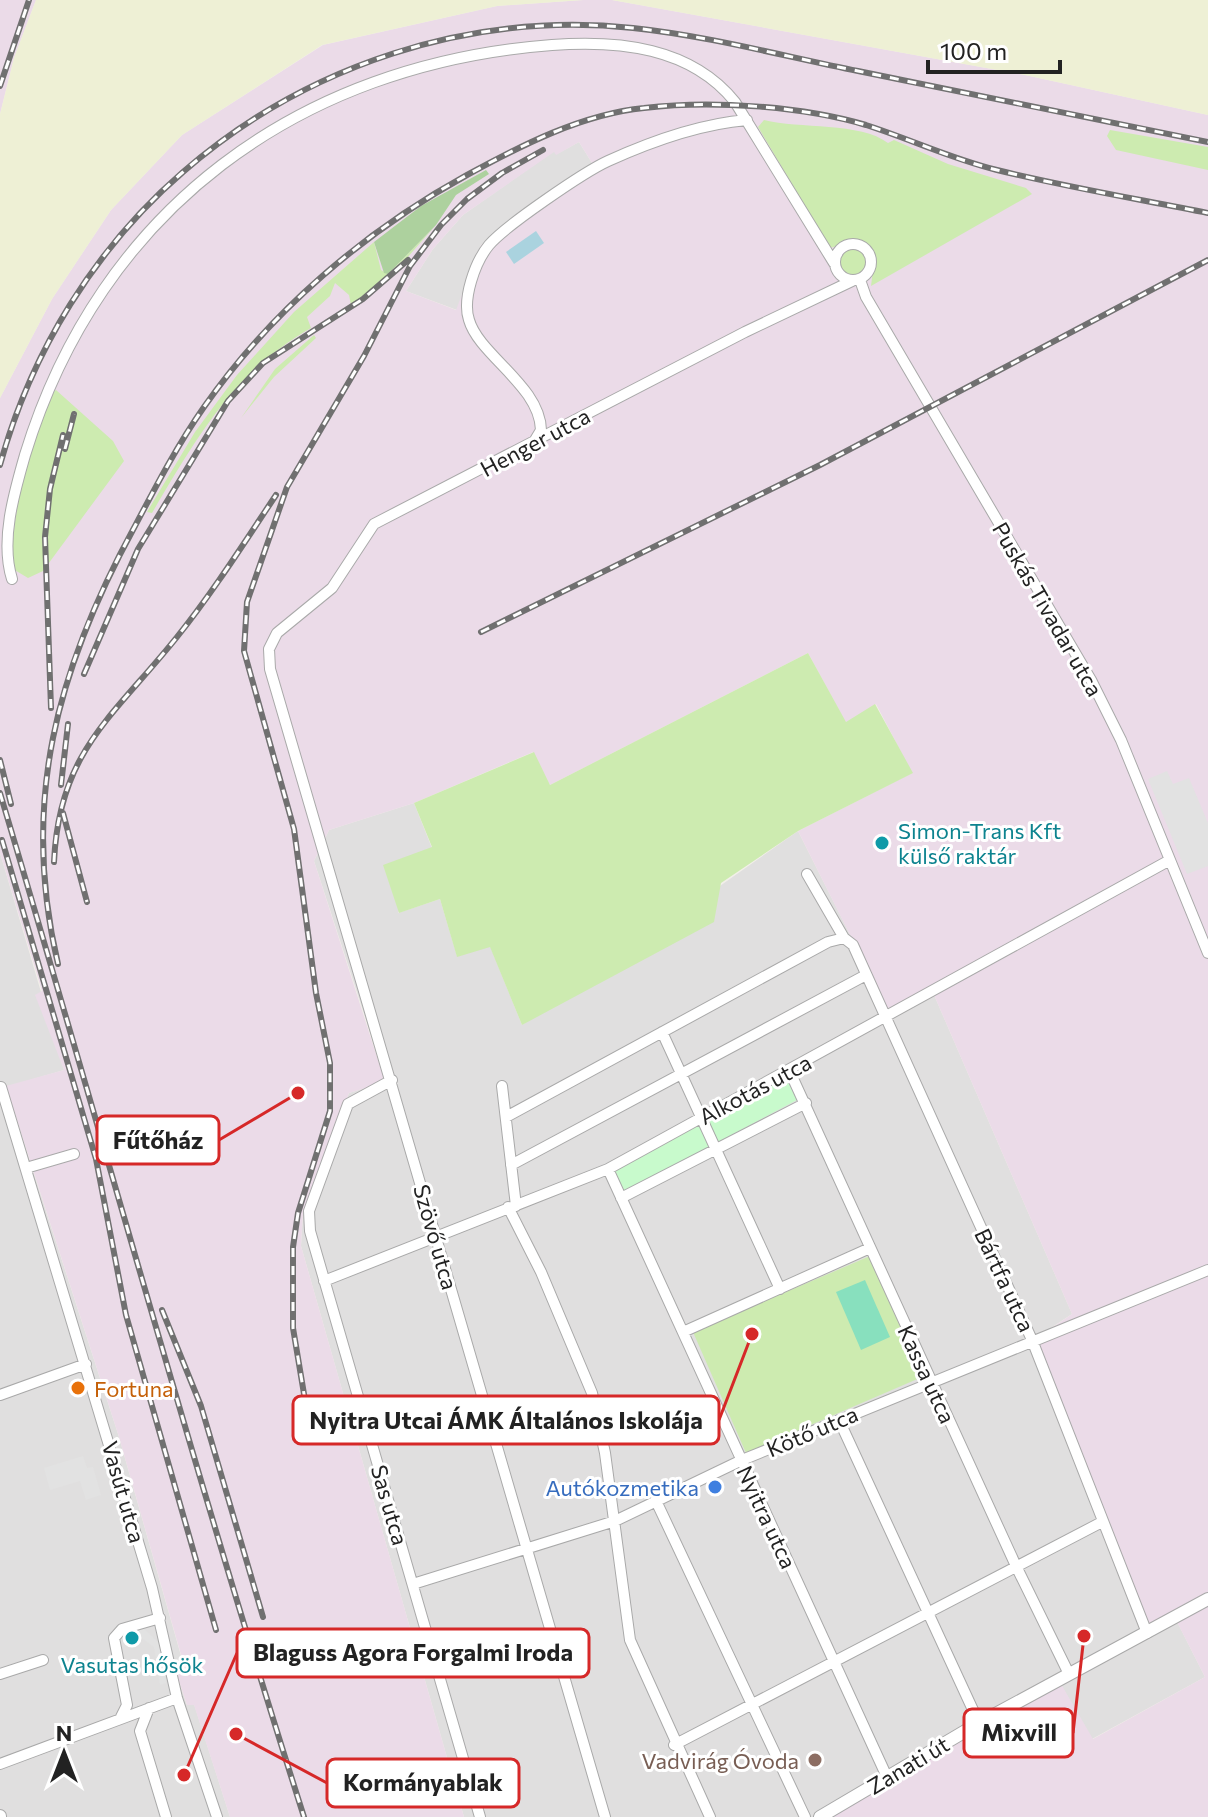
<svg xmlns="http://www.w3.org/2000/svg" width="1208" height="1817" font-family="Commissioner,sans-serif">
  <rect width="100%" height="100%" fill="#f2efe9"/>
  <!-- residential -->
  <path fill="#e0dfdf" d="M 579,142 L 592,163 L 586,171 L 481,245 L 457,310 L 406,291 L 433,249 L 463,215 L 554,151 L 557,154 Z
    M 414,803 L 432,848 L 398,913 L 440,899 L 457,956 L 490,946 L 522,1025 L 798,831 L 887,1008 L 931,988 L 1072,1314 L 1034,1339 L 1205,1677 L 1092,1739 L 1061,1685 L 830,1817 L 464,1817 L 301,1246 L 303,1213 L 349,1093 L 385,1082 L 385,1078 L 314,861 L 329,830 Z
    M 0,853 L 64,1070 L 6,1087 L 119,1437 L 185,1670 L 176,1673 L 187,1705 L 194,1704 L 230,1817 L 0,1817 Z"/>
  <!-- industrial -->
  <path fill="#ebdbe8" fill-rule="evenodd" d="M 0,0 L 36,0 L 14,58 L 0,114 Z
    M 583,0 L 612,0 L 1025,75 L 1208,115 L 1208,1817 L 830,1817 L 1061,1684 L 1093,1739 L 1205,1677 L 1176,1620 L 1150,1633 L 1034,1340 L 1072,1314 L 931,988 L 887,1009 L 798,831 L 912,773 L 876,704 L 846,723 L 808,653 L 550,785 L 533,752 L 414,803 L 329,830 L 314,861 L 385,1082 L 349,1093 L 303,1212 L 301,1246 L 464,1817 L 230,1817 L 194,1705 L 187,1705 L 176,1672 L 185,1669 L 119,1437 L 6,1086 L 64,1070 L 35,995 L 42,991 L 0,853 L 0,398 L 52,299 L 111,210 L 182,135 L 323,45 L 497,6 ZM 579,142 L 592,163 L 586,171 L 481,245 L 456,310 L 406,291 L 433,249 L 463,215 L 554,152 L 556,155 Z"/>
  <!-- farmland -->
  <path fill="#eef0d5" d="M 36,0 L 583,0 L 497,6 L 322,45 L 182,135 L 111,210 L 52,299 L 0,398 L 0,114 L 14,58 Z
    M 612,0 L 1208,0 L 1208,115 L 1025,75 Z"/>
  <!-- grass -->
  <path fill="#cdebb0" d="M 764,120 C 799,129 861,122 888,143 L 894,140 L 948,164 L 1026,188 L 1032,194 L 871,286 L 874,262 L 870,249 L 855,241 L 830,248 L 758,127 Z
    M 1110,130 L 1208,147 L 1208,170 L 1116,150 L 1107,136 Z
    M 436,225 L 399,267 L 351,305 L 349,295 L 335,283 L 330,296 L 307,317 L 311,328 C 234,372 196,438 152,513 L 147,512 L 195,432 L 237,375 L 294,312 L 374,242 L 381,270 L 388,274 Z
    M840 262a13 13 0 1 1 26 0a13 13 0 1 1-26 0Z
    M 314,335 L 316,338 L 274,377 L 241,418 L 275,369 Z
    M 56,390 L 113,441 L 124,461 L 43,571 L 28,578 L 13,569 C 7,540 33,405 56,390 Z
    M 808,653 L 846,722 L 875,704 L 913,773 L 798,831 L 721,883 L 714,922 L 522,1025 L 490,947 L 457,957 L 440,899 L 399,913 L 383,865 L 432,847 L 414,803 L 534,752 L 550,785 Z
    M 870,1256 L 922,1377 L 746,1453 L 693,1332 Z"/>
  <!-- forest -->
  <path fill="#add19e" d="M 486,170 L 489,174 L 456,195 L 436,225 L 388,274 L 384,273 L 374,242 L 421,206 Z"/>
  <!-- park -->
  <path fill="#c8facc" d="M 786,1078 L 797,1100 L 624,1192 L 612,1171 Z"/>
  <!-- pitch -->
  <path fill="#88e0be" d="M 865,1280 L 890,1337 L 861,1350 L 836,1292 Z"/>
  <!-- parking -->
  <path fill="#e2e2e2" d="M 1167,771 L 1173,784 L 1189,778 L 1208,823 L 1208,866 L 1187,874 L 1148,779 Z
    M 83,1456 L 87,1468 L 93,1467 L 101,1495 L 86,1500 L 80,1481 L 50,1490 L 44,1468 Z
    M 141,1626 L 162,1646 L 166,1683 L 160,1685 L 154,1647 L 134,1632 L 126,1630 Z"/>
  <!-- water -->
  <path fill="#aad3df" d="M 536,231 L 544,243 L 514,264 L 506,252 Z"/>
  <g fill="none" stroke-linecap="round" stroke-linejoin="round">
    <!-- minor casing -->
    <g stroke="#a9a9a9" stroke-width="12">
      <path id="minor" d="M835 262a18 18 0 1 1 36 0a18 18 0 1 1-36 0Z
        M 860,280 L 866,297 L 1091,680 L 1121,740 L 1208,953
        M 535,440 L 541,430 C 540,386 479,355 469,320 C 462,299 475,262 489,245 C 505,226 584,172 608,161 C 652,141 699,124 747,120
        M 12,579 C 0,541 14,493 25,455 C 100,209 299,64 552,45 C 618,40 691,47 735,102 L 834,263
        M 807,874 L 844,938 L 853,945 L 1032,1340 L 1147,1633
        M 662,1032 L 780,1289
        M 790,1072 L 1016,1566 L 1069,1674
        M 392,1080 L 348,1104 L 309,1211 L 310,1231 L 480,1817
        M 502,1086 L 516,1206
        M 1,1087 L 152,1588 L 177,1698 L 217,1817
        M 506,1117 L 828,942 L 844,938
        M 511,1165 L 866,975
        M 26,1168 L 74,1154
        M 608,1169 L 887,1777
        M 621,1198 L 806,1103
        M 508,1207 L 541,1272 L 592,1393 L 605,1453 L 630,1640 L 710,1817
        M 324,1281 L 608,1169 L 1170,860
        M 683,1332 L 870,1248
        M 0,1395 L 86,1364
        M 839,1420 L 979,1723
        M 657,1503 L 805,1817
        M 413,1584 L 615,1521 L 742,1460 L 1208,1270
        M 0,1674 L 43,1660
        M 149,1708 L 140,1731 L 166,1817
        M 121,1717 L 127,1705 L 114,1638 L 122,1629 L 160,1618
        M 674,1745 L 1102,1522
        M 0,1764 L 177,1698
        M 605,1817 L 270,669 L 269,649 L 277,633 L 332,588 L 374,524 L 745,332 L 852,281"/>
    </g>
    <!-- tertiary casing -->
    <g stroke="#a9a9a9" stroke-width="14">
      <path id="tertiary" d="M 0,1816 L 0,1817
        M 820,1817 L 979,1723 L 1208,1599"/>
    </g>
    <!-- minor -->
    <use href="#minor" stroke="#fff" stroke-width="10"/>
    <!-- tertiary -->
    <use href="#tertiary" stroke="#fff" stroke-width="12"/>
    <!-- rail casing -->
    <g stroke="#707070" stroke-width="6">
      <path id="rail" d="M 0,86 L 29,0
        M 65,449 L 74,414
        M 0,465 C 31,352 95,248 183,172 C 306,65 470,11 633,28 C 709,36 783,56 858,71 C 974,95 1091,118 1208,142
        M 481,632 L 820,465 L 1208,260
        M 84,674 L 138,549 L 228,401 L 263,363 L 363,299 L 408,260
        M 51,708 L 45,537 L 50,489 L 63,435
        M 0,760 L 11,804
        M 61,785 L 68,724
        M 0,793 C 102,1134 196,1478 304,1817
        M 63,813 L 87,902
        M 2,840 L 96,1159 L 126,1315 L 216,1630
        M 54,862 C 59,751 113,717 177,637 C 213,592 244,543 276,495
        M 58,964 C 20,802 57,669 135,526 C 156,486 178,444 204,407 C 271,311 365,231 467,175 C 520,146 582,114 644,108 C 711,100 801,106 866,125 C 910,139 952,159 997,170 C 1066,187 1138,199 1208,213
        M 162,1310 L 201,1406 L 263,1617
        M 305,1400 L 293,1328 L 293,1247 L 298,1213 L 330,1111 L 330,1063 L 316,993 L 294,829 L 244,651 L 247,602 L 287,487 L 364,356 L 410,266 L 441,225 L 467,199 L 502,173 L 543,150"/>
    </g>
    <!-- rail -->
    <use href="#rail" stroke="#fff" stroke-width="3" stroke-dasharray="9" stroke-linecap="butt"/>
  </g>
  <!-- markers -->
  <g fill="#0f9aa8" stroke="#fff" stroke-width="3">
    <circle cx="882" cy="843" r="8"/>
    <circle cx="132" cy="1638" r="8"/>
  </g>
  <circle fill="#e8710a" stroke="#fff" stroke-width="3" cx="78" cy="1388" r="8"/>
  <circle fill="#3f7fe0" stroke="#fff" stroke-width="3" cx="715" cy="1487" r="8"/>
  <circle fill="#8d6e63" stroke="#fff" stroke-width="3" cx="815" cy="1760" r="8"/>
  <g text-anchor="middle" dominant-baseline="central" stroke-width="6" stroke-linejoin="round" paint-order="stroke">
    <!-- street labels -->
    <g font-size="22" fill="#222" stroke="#fff">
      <text transform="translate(535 442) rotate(-28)">Henger utca</text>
      <text transform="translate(1048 609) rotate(60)">Puskás Tivadar utca</text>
      <text transform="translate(755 1089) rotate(-28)">Alkotás utca</text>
      <text transform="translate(436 1237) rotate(74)">Szövő utca</text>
      <text transform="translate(1005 1280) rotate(65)">Bártfa utca</text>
      <text transform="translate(927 1374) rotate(65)">Kassa utca</text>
      <text transform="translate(812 1431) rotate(-23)">Kötő utca</text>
      <text transform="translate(124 1492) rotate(74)">Vasút utca</text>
      <text transform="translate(390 1505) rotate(74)">Sas utca</text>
      <text transform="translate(767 1517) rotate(65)">Nyitra utca</text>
      <text transform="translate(908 1765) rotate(-31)">Zanati út</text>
    </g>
    <!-- culture labels -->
    <g font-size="22" fill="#0d838f" stroke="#fff" text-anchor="start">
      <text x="898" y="830">Simon-Trans Kft<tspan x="898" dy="25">külső raktár</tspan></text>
      <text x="132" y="1664" text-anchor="middle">Vasutas hősök</text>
    </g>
    <!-- food labels -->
    <g font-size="22" fill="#c56008" stroke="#fff" text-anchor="start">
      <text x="94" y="1388">Fortuna</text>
    </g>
    <!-- shop labels -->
    <g font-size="22" fill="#366cbe" stroke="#fff" text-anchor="end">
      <text x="699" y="1487">Autókozmetika</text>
    </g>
    <!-- education labels -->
    <g font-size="22" fill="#785e54" stroke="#fff" text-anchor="end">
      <text x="799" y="1760">Vadvirág Óvoda</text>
    </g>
  </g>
  <!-- callouts -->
  <path fill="none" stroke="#d62828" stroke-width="3" d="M298 1093L219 1140M752 1334L719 1420M184 1775L237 1653M1084 1636L1073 1733M236 1734L327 1783"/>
  <g fill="#d62828" stroke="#fff" stroke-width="3">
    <circle cx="298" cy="1093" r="8"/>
    <circle cx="752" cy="1334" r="8"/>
    <circle cx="184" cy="1775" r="8"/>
    <circle cx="1084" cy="1636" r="8"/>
    <circle cx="236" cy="1734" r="8"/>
  </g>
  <g fill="#fff" stroke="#d62828" stroke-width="3">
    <rect x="97" y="1116" width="122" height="48" rx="8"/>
    <rect x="293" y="1396" width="426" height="48" rx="8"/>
    <rect x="237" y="1629" width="352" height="48" rx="8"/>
    <rect x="964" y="1709" width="109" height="48" rx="8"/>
    <rect x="327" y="1759" width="192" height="48" rx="8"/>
  </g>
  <g font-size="24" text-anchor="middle" font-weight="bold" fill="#222">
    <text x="158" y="1149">Fűtőház</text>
    <text x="506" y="1429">Nyitra Utcai ÁMK Általános Iskolája</text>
    <text x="413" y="1661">Blaguss Agora Forgalmi Iroda</text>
    <text x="1019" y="1741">Mixvill</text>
    <text x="423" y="1791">Kormányablak</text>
  </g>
  <!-- north arrow -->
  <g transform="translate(64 1753)" stroke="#ffffff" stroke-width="6" paint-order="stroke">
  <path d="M0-6L14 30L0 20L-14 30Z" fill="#222222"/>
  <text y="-12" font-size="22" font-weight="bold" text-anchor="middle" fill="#222222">N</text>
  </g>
  <!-- scale -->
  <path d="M928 60v12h132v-12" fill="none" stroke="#222222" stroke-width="4"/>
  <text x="940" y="60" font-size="24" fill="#222222" stroke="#ffffff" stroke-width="6" paint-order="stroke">100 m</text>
</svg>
